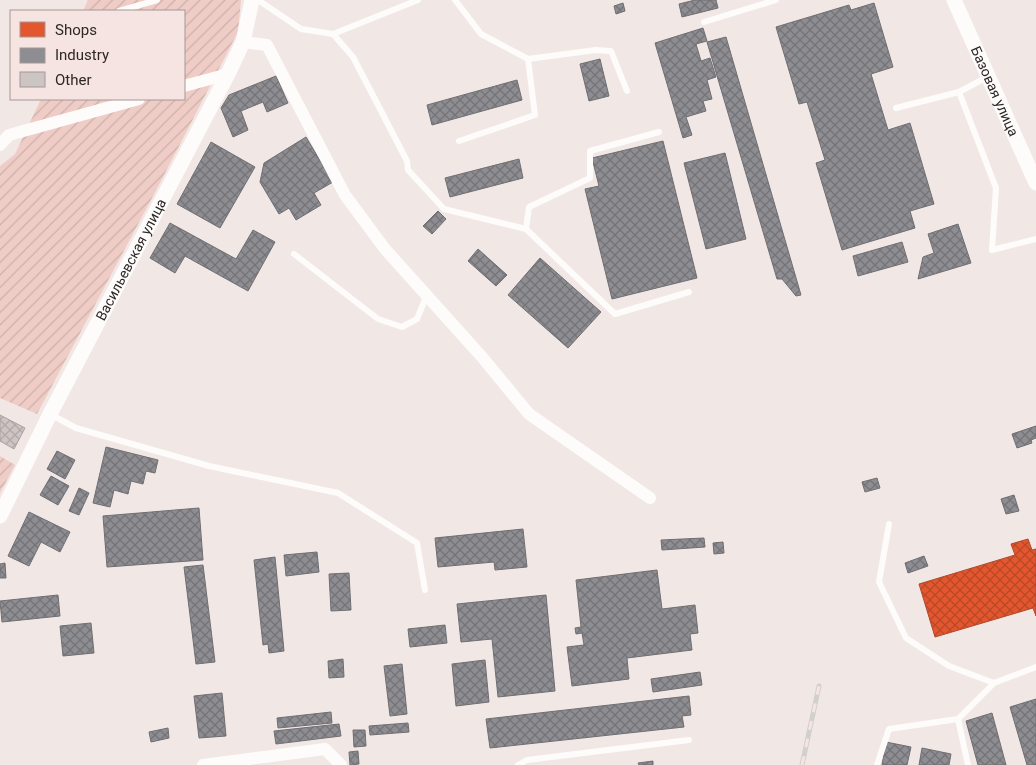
<svg xmlns="http://www.w3.org/2000/svg" width="1036" height="765" font-family="Roboto,sans-serif">
  <defs>
    <pattern id="garden-furrows" width="10" height="10" patternUnits="userSpaceOnUse" patternTransform="scale(1.25)"><rect width="10" height="10" fill="#efcdc6"/><path d="M-1 1l2-2M0 10L10 0M9 11l2-2" fill="none" stroke="#cdb0aa"/></pattern>
    <pattern id="shops-cross-hatch" width="8" height="8" patternUnits="userSpaceOnUse" patternTransform="scale(1.25)"><rect width="8" height="8" fill="#e4572e"/><path d="M0 0l8 8M0 8l8-8" fill="none" stroke="#b94827"/></pattern>
    <pattern id="industry-cross-hatch" width="8" height="8" patternUnits="userSpaceOnUse" patternTransform="scale(1.25)"><rect width="8" height="8" fill="#8d8d92"/><path d="M0 0l8 8M0 8l8-8" fill="none" stroke="#747377"/></pattern>
    <pattern id="building-cross-hatch" width="8" height="8" patternUnits="userSpaceOnUse" patternTransform="scale(1.25)"><rect width="8" height="8" fill="#ccc5c3"/><path d="M0 0l8 8M0 8l8-8" fill="none" stroke="#b0a9a7"/></pattern>
  </defs>
  <rect width="100%" height="100%" fill="#f1e8e6"/>
  <!-- garden -->
  <path fill="url(#garden-furrows)" d="M 88,0 L 241,0 L 238,32 L 161,181 L 37,414 L 0,398 L 0,166 L 15,154 L 41,99 L 184,99 L 184,11 L 83,11 Z
    M 0,456 L 15,465 L 0,493 Z"/>
  <!-- shops -->
  <path fill="url(#shops-cross-hatch)" stroke="#ad492c" d="M 1028,539 L 1032,550 L 1036,549 L 1036,616 L 1033,608 L 935,637 L 919,584 L 1015,555 L 1011,544 Z"/>
  <!-- industry -->
  <path fill="url(#industry-cross-hatch)" stroke="#706e72" d="M 695,0 L 716,0 L 718,8 L 682,17 L 679,4 Z
    M 623,3 L 625,11 L 616,14 L 614,6 Z
    M 874,3 L 893,67 L 871,74 L 888,130 L 910,123 L 934,204 L 910,211 L 915,228 L 842,250 L 816,163 L 825,160 L 807,102 L 799,104 L 776,27 L 849,5 L 851,10 Z
    M 703,28 L 707,41 L 696,44 L 701,61 L 710,58 L 716,77 L 707,80 L 712,99 L 703,101 L 706,111 L 686,117 L 692,135 L 683,138 L 655,43 Z
    M 726,37 L 801,295 L 796,296 L 782,279 L 777,279 L 707,42 Z
    M 600,59 L 609,96 L 589,101 L 580,64 Z
    M 276,76 L 288,103 L 267,112 L 263,102 L 241,111 L 248,130 L 233,137 L 221,108 L 229,95 Z
    M 517,80 L 522,100 L 432,125 L 427,105 Z
    M 306,137 L 333,182 L 314,193 L 321,205 L 296,220 L 289,208 L 279,214 L 260,182 L 264,163 Z
    M 663,141 L 697,278 L 612,299 L 585,189 L 599,186 L 592,158 Z
    M 211,142 L 255,167 L 220,228 L 177,204 Z
    M 725,153 L 746,239 L 706,249 L 684,163 Z
    M 519,159 L 523,178 L 450,197 L 445,178 Z
    M 438,211 L 446,219 L 432,234 L 423,226 Z
    M 170,223 L 236,259 L 253,230 L 275,242 L 248,291 L 185,256 L 175,273 L 150,258 Z
    M 958,224 L 971,263 L 918,279 L 923,257 L 934,253 L 928,234 Z
    M 902,242 L 908,262 L 858,276 L 853,256 Z
    M 478,249 L 507,275 L 496,286 L 468,261 Z
    M 540,258 L 601,312 L 568,348 L 508,295 Z
    M 1036,426 L 1036,438 L 1031,440 L 1032,443 L 1017,448 L 1012,434 Z
    M 106,447 L 158,460 L 155,473 L 146,471 L 143,484 L 131,481 L 128,494 L 114,490 L 110,507 L 93,503 Z
    M 57,451 L 75,460 L 65,479 L 47,469 Z
    M 51,476 L 69,486 L 58,505 L 40,495 Z
    M 877,478 L 880,488 L 865,492 L 862,482 Z
    M 79,488 L 89,493 L 79,515 L 69,511 Z
    M 1014,495 L 1019,511 L 1006,514 L 1001,499 Z
    M 199,508 L 203,560 L 107,567 L 103,516 Z
    M 29,512 L 70,532 L 60,552 L 41,542 L 29,566 L 8,556 Z
    M 523,529 L 527,567 L 495,570 L 494,562 L 438,567 L 435,538 Z
    M 704,538 L 705,547 L 662,550 L 661,540 Z
    M 723,542 L 724,553 L 714,554 L 713,543 Z
    M 317,552 L 319,572 L 286,576 L 284,555 Z
    M 924,556 L 928,566 L 908,573 L 905,563 Z
    M 275,557 L 284,651 L 269,653 L 268,644 L 263,645 L 254,560 Z
    M 5,563 L 6,578 L 0,578 L 0,564 Z
    M 203,565 L 215,662 L 196,664 L 184,567 Z
    M 657,570 L 662,609 L 695,605 L 698,633 L 690,634 L 692,650 L 627,658 L 629,679 L 572,686 L 567,647 L 584,645 L 582,633 L 576,634 L 575,628 L 581,627 L 576,580 Z
    M 349,573 L 351,610 L 331,611 L 329,574 Z
    M 58,595 L 60,616 L 2,622 L 0,601 Z
    M 546,595 L 555,691 L 498,697 L 492,639 L 461,642 L 457,604 Z
    M 91,623 L 94,653 L 63,656 L 60,626 Z
    M 445,625 L 447,643 L 410,647 L 408,629 Z
    M 343,659 L 344,677 L 329,678 L 328,661 Z
    M 485,660 L 489,702 L 456,706 L 452,664 Z
    M 402,664 L 407,714 L 390,716 L 384,666 Z
    M 700,672 L 702,685 L 653,692 L 651,679 Z
    M 222,693 L 226,736 L 199,738 L 194,696 Z
    M 689,696 L 691,715 L 682,716 L 684,727 L 490,748 L 486,719 Z
    M 1036,699 L 1036,765 L 1027,765 L 1010,707 Z
    M 331,712 L 332,723 L 278,728 L 277,718 Z
    M 992,713 L 1006,765 L 978,765 L 966,721 Z
    M 408,723 L 409,732 L 370,735 L 369,726 Z
    M 339,724 L 341,736 L 276,744 L 274,731 Z
    M 168,728 L 169,738 L 151,742 L 149,732 Z
    M 353,730 L 365,730 L 366,746 L 354,747 Z
    M 886,742 L 911,747 L 907,765 L 882,765 Z
    M 922,748 L 951,754 L 949,765 L 919,765 Z
    M 358,751 L 359,764 L 350,765 L 349,752 Z
    M 653,761 L 653,765 L 639,765 L 638,763 Z"/>
  <!-- building -->
  <path fill="url(#building-cross-hatch)" stroke="#a9a2a1" d="M 0,415 L 25,428 L 14,449 L 0,441 Z"/>
  <g fill="none" stroke-linecap="round" stroke-linejoin="round">
    <!-- service -->
    <path stroke="#fdfcfb" stroke-width="6" d="M 258,0 L 301,29 L 333,34 L 353,57 L 407,161 L 408,170 L 444,209 L 526,229 L 615,314 L 689,292
      M 455,0 L 481,34 L 528,59 L 535,115 L 459,141
      M 119,11 L 157,0
      M 704,22 L 776,0
      M 333,34 L 418,0
      M 528,59 L 596,50 L 611,51 L 627,91
      M 959,92 L 987,77
      M 896,108 L 959,92 L 996,188 L 992,250 L 1036,239
      M 526,229 L 529,207 L 590,178 L 590,151 L 659,132
      M 294,254 L 378,319 L 402,327 L 417,319 L 426,297
      M 50,414 L 76,428 L 209,466 L 338,493 L 417,543 L 425,590
      M 889,524 L 879,582 L 906,638 L 949,666 L 994,683 L 1036,667
      M 958,719 L 968,765
      M 518,765 L 527,760 L 689,740
      M 877,765 L 889,729 L 958,719 L 994,683"/>
    <!-- minor -->
    <path stroke="#fdfcfb" stroke-width="12" d="M 243,42 L 267,45 L 345,195 L 385,249 L 482,357 L 529,414 L 650,498
      M 184,86 L 228,74
      M 0,145 L 9,135 L 139,99
      M 203,765 L 325,749 L 341,765"/>
    <!-- tertiary -->
    <g stroke="#fdfcfb" stroke-width="15">
      <path id="s1" d="M 954,0 L 1036,183"/>
      <path id="s2" d="M 0,516 L 50,414 L 228,74 L 243,42 L 252,0"/>
    </g>
    <!-- rail casing -->
    <g stroke="#d2cfcf" stroke-width="5">
      <path id="rail" d="M 802,765 L 819,686"/>
    </g>
    <!-- rail -->
    <use href="#rail" stroke="#f5e4e1" stroke-width="3" stroke-dasharray="9" stroke-linecap="butt"/>
  </g>
  <g text-anchor="middle" dominant-baseline="central" stroke-width="5" stroke-linejoin="round" paint-order="stroke">
    <!-- street labels -->
    <g font-size="14" fill="#2d2726" stroke="#f5e4e1">
      <text stroke="none"><textPath href="#s1" startOffset="100">Базовая улица</textPath></text>
      <text stroke="none"><textPath href="#s2" startOffset="288">Васильевская улица</textPath></text>
    </g>
  </g>
  <!-- legend -->
  <rect x="10" y="10" width="175" height="90" fill="#f5e4e1" stroke="#a59896"/>
  <rect x="20" y="22" width="25" height="15" fill="#e4572e" stroke="#a59896"/>
  <text x="55" y="35" font-size="15" fill="#2d2726">Shops</text>
  <rect x="20" y="48" width="25" height="15" fill="#8d8d92" stroke="#a59896"/>
  <text x="55" y="60" font-size="15" fill="#2d2726">Industry</text>
  <rect x="20" y="72" width="25" height="15" fill="#ccc5c3" stroke="#a59896"/>
  <text x="55" y="85" font-size="15" fill="#2d2726">Other</text>
</svg>
